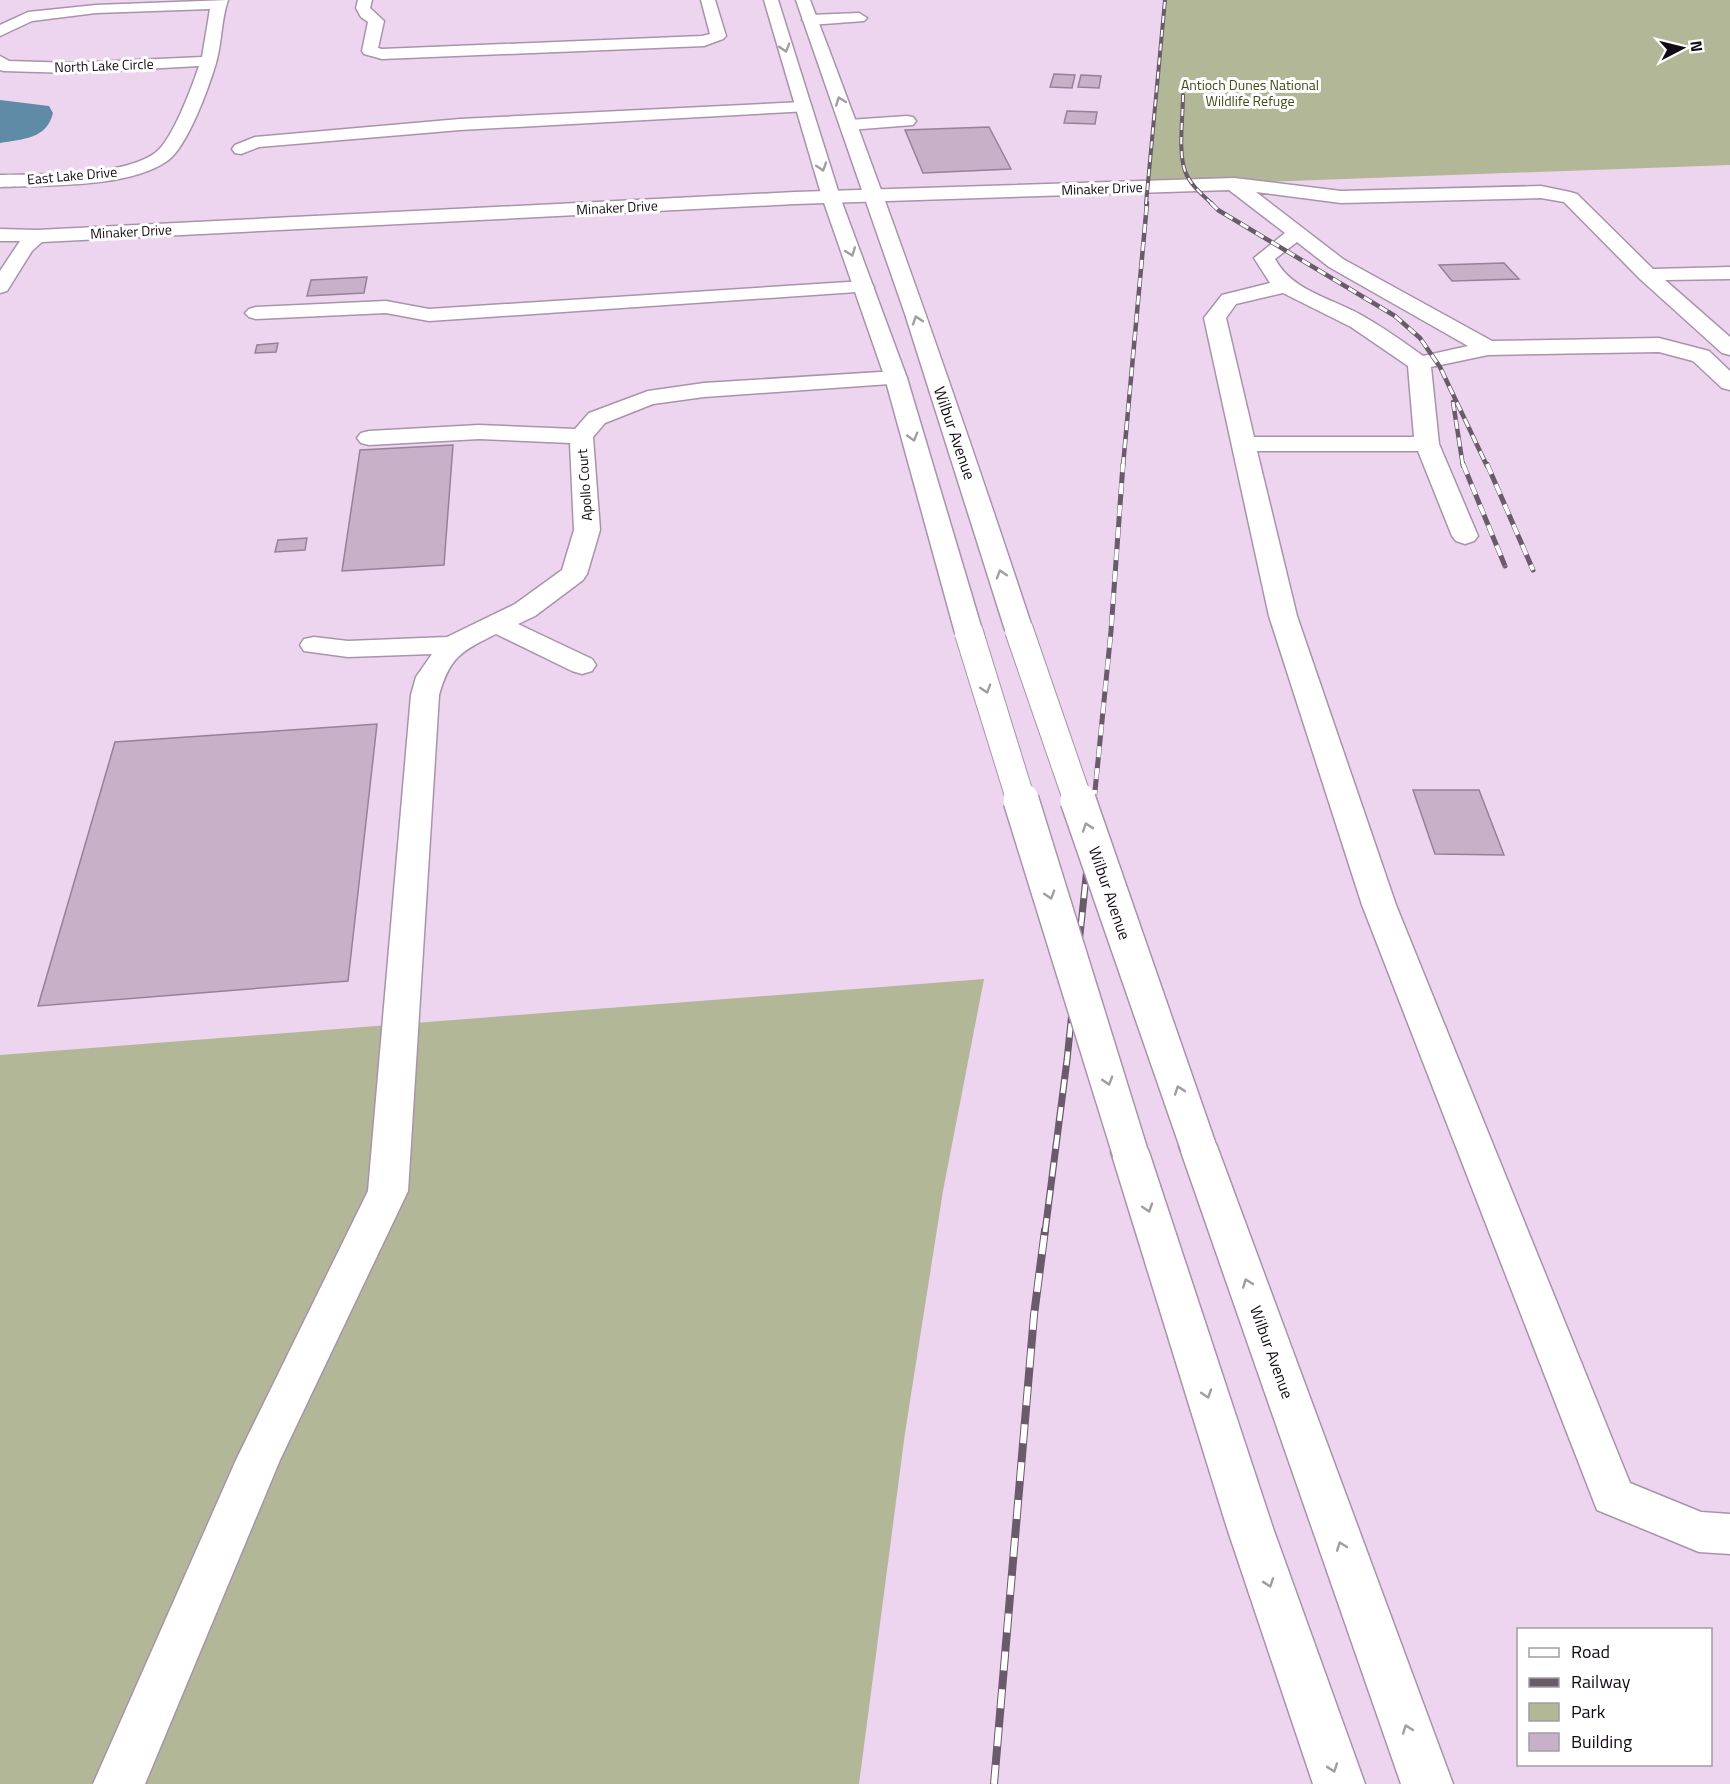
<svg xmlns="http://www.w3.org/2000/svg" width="1730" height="1784" font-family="'Titillium Web',sans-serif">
  <rect width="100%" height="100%" fill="#edd5ef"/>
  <!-- green -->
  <path fill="#b2b798" d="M 1165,0 L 1730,0 L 1730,165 L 1149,186 Z
    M 984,979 L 943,1191 L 905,1433 L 859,1784 L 0,1784 L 0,1055 Z"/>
  <!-- water -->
  <path fill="#608ba6" d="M 0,100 L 49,106 L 53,113 C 47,139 23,139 0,143 Z"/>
  <!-- building -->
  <path fill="#c7b0c8" stroke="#978198" stroke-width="1.5" d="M 1054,74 L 1075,75 L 1072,88 L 1050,87 Z
    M 1081,75 L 1101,76 L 1099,88 L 1078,87 Z
    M 1067,111 L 1097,112 L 1095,124 L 1064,123 Z
    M 989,127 L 1011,169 L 923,173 L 905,130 Z
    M 1504,263 L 1519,279 L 1452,281 L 1439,265 Z
    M 367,277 L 364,293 L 307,296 L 311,280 Z
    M 278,343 L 276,352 L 255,353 L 257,345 Z
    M 453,445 L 444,565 L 342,571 L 360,450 Z
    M 307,538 L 305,550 L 275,552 L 278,540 Z
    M 377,724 L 348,981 L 38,1006 L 115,742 Z
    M 1413,790 L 1479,790 L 1504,855 L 1435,854 Z"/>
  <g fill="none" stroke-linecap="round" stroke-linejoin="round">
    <!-- minor casing -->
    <g stroke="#a993ab" stroke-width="3">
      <path id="minor" d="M 228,0 C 221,20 222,43 216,63 C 209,87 187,148 167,161 C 129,188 46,185 0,187 L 0,175 C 41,174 122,177 155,153 C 172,141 192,87 199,66 L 72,73 L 4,71 L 0,70 L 0,56 L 9,61 L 72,63 L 202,57 L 210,9 L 96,13 L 32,21 L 0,36 L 0,25 L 28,12 L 96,5 Z
        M 358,0 L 372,0 L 370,8 L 384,21 L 378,48 L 382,49 L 702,36 L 710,34 L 701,0 L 715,0 L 726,36 L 723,39 L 704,46 L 382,59 L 364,54 L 362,51 L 368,22 L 361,17 L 356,8 Z
        M 859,13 L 867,18 L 864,21 L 810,25 L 802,20 L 810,15 Z
        M 803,102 L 809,103 L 811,107 L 809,111 L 460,130 L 259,147 L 241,154 L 235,153 L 232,149 L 235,145 L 255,137 L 460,119 Z
        M 907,116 L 913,117 L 916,121 L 913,125 L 849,130 L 843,129 L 840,125 L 843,121 L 849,120 Z
        M 1234,178 L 1341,191 L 1541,186 L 1570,192 L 1577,194 L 1653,269 L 1730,267 L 1730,279 L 1665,280 L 1730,337 L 1730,355 L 1722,353 L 1640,279 L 1564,202 L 1541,198 L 1341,203 L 1256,192 L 1343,259 L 1492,341 L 1659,338 L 1709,351 L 1730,371 L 1730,390 L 1722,388 L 1693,361 L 1659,352 L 1488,355 L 1431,367 L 1439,444 L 1478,536 L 1474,541 L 1465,544 L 1456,541 L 1452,536 L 1418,451 L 1257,451 L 1297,616 L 1396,905 L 1630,1483 L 1701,1512 L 1730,1514 L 1730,1554 L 1699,1552 L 1597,1510 L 1362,905 L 1269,616 L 1204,318 L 1222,295 L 1270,283 L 1254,258 L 1285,233 L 1229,190 L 795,204 L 42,242 L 32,251 L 7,291 L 0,293 L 0,271 L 20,241 L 0,241 L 0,229 L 37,230 L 795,192 ZM 1297,242 L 1329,267 L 1468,346 L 1423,356 C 1405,343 1387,330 1368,319 C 1337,299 1293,293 1275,259 ZM 1283,293 L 1351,327 L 1408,366 L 1414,437 L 1254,437 L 1226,318 L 1236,304 Z
        M 864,281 L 871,283 L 874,287 L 871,291 L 429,321 L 386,313 L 256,319 L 249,317 L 245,313 L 249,309 L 256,307 L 386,301 L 429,309 Z
        M 896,371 L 904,373 L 907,378 L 904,383 L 704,397 L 653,404 L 605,423 L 593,437 L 600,530 L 587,574 L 583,580 L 535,616 L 518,624 L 592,659 L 596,665 L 592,671 L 582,674 L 572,671 L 496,634 C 462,651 450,656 439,695 L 408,1191 L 280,1460 L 145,1784 L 93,1784 L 236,1460 L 368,1191 L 411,695 L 416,677 L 432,654 L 348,657 L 304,651 L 300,645 L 304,639 L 314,637 L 348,641 L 447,637 L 515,604 L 562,570 L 574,530 L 570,443 L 479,439 L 369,445 L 361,443 L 357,438 L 361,433 L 369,431 L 479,425 L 575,429 L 589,413 L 648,391 L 704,383 Z"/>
    </g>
    <!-- major casing -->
    <g stroke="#a993ab" stroke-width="3">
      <path id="major" d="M 764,0 L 778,0 L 840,197 L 907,378 L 983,633 L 979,639 L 969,641 L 959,639 L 955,633 L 885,378 L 822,197 Z
        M 796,0 L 810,0 C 890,208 963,418 1033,630 L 1029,636 L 1019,638 L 1009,636 L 1005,630 L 905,314 Z
        M 1198,1132 L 1212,1136 L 1217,1146 L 1453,1784 L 1401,1784 L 1179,1146 L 1184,1136 Z
        M 1130,1138 L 1144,1142 L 1149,1152 L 1273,1528 L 1365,1784 L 1313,1784 L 1227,1528 L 1111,1152 L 1116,1142 Z"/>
    </g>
    <!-- minor -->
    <use href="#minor" fill="#fff" fill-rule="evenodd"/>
    <!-- major -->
    <use href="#major" fill="#fff" fill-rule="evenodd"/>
    <!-- rail-far4 casing -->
    <g stroke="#695b6a" stroke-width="4">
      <path id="rail-far4" d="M 1183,95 C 1183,117 1178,151 1185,171 C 1190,185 1203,195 1212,204
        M 1146,204 L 1165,0"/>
    </g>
    <!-- rail-far3 casing -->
    <g stroke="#695b6a" stroke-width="4.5">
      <path id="rail-far3" d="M 1211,203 L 1218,210 L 1395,316 L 1420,338 L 1440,367 L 1487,466
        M 1453,402 L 1463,466
        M 1123,466 L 1147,203"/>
    </g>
    <!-- rail-far2 casing -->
    <g stroke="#695b6a" stroke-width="5">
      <path id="rail-far2" d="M 1463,464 L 1505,566
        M 1487,464 L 1533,570
        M 1094,801 L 1111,631 L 1123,464"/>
    </g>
    <!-- rail-far1 casing -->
    <g stroke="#695b6a" stroke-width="7">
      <path id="rail-far1" d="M 1045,1232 L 1067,1060 L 1094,800"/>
    </g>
    <!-- rail casing -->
    <g stroke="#695b6a" stroke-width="8">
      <path id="rail" d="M 994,1784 L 1034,1315 L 1045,1230"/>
    </g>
    <!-- rail-far4 -->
    <use href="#rail-far4" stroke="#fff" stroke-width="2" stroke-dasharray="7" stroke-linecap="butt"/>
    <!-- rail-far3 -->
    <use href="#rail-far3" stroke="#fff" stroke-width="3" stroke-dasharray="9" stroke-linecap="butt"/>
    <!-- rail-far2 -->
    <use href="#rail-far2" stroke="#fff" stroke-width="4" stroke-dasharray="11" stroke-linecap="butt"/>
    <!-- rail-far1 -->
    <use href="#rail-far1" stroke="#fff" stroke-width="4.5" stroke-dasharray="14" stroke-linecap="butt"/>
    <!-- rail -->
    <use href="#rail" stroke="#fff" stroke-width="6" stroke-dasharray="19" stroke-linecap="butt"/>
    <!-- major-bridge-far1 casing -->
    <g stroke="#a993ab" stroke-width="30" stroke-linecap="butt">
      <path id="major-bridge-far1" d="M 1019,630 L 1078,801
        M 969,633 L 1021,801"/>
    </g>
    <!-- major-bridge casing -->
    <g stroke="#a993ab" stroke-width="38" stroke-linecap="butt">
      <path id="major-bridge" d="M 1021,800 L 1130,1152
        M 1078,800 L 1198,1146"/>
    </g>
    <!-- major-bridge-far1 -->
    <use href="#major-bridge-far1" stroke="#fff" stroke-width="28"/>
    <!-- major-bridge -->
    <use href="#major-bridge" stroke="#fff" stroke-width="35"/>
  </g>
  <!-- one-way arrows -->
  <defs><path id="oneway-chevron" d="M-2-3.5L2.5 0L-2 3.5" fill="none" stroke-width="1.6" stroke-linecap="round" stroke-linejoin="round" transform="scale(1.5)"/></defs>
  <g stroke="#a19da1">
    <use href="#oneway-chevron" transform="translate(785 48) rotate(73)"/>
    <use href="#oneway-chevron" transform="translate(840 101) rotate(-110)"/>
    <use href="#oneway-chevron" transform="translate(822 167) rotate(72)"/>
    <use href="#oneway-chevron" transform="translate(851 252) rotate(70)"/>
    <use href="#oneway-chevron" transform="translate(917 320) rotate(-108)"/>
    <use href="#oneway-chevron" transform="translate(913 437) rotate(74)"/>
    <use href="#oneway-chevron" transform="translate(1001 574) rotate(-107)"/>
    <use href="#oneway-chevron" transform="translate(986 689) rotate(73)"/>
    <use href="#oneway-chevron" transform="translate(1087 827) rotate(-109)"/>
    <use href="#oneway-chevron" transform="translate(1050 895) rotate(73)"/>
    <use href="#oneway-chevron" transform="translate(1108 1081) rotate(73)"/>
    <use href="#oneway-chevron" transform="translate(1179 1090) rotate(-109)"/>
    <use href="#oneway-chevron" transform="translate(1148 1208) rotate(72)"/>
    <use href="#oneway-chevron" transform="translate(1247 1283) rotate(-110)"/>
    <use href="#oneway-chevron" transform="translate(1207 1394) rotate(72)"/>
    <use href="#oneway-chevron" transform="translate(1341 1546) rotate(-110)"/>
    <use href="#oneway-chevron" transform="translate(1269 1583) rotate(71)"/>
    <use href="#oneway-chevron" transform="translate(1407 1729) rotate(-110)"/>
    <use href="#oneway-chevron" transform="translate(1333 1768) rotate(71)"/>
  </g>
  <g text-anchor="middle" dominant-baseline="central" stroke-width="6" stroke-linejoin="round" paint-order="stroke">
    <!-- far-street labels -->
    <g font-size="14" fill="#130b14" stroke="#fff">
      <text transform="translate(104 65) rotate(-2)">North Lake Circle</text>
      <text transform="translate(72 175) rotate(-5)">East Lake Drive</text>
      <text transform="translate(1102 188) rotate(-2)">Minaker Drive</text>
      <text transform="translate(617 207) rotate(-3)">Minaker Drive</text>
      <text transform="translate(131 231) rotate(-3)">Minaker Drive</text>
      <text transform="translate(584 485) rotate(-94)">Apollo Court</text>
    </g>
    <!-- far-park labels -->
    <g font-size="14" fill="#454b16" stroke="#fff">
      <text x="1250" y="84">Antioch Dunes National<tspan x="1250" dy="16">Wildlife Refuge</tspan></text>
    </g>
    <!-- street labels -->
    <g font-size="16" fill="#130b14" stroke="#fff">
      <text transform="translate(955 433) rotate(71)">Wilbur Avenue</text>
      <text transform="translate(1110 893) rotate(71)">Wilbur Avenue</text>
      <text transform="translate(1272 1352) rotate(70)">Wilbur Avenue</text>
    </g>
  </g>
  <!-- legend -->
  <rect x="1517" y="1628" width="195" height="138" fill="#ffffff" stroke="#a19da1" stroke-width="1.5"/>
  <rect x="1529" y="1648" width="30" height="9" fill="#ffffff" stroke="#a19da1" stroke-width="1.5"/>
  <text x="1571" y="1658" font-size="18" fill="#130b14">Road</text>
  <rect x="1529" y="1678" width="30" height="9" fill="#695b6a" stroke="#a19da1" stroke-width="1.5"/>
  <text x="1571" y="1688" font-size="18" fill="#130b14">Railway</text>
  <rect x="1529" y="1703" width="30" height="18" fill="#b2b798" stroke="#a19da1" stroke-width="1.5"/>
  <text x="1571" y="1718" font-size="18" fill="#130b14">Park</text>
  <rect x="1529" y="1733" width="30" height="18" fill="#c7b0c8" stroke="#a19da1" stroke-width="1.5"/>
  <text x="1571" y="1748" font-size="18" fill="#130b14">Building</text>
  <!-- north arrow -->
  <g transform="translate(1682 48) rotate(83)" stroke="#ffffff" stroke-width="4.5" paint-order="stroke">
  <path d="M0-4.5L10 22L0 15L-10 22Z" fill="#130b14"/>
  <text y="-9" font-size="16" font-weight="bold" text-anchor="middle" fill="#130b14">N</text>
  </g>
</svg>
